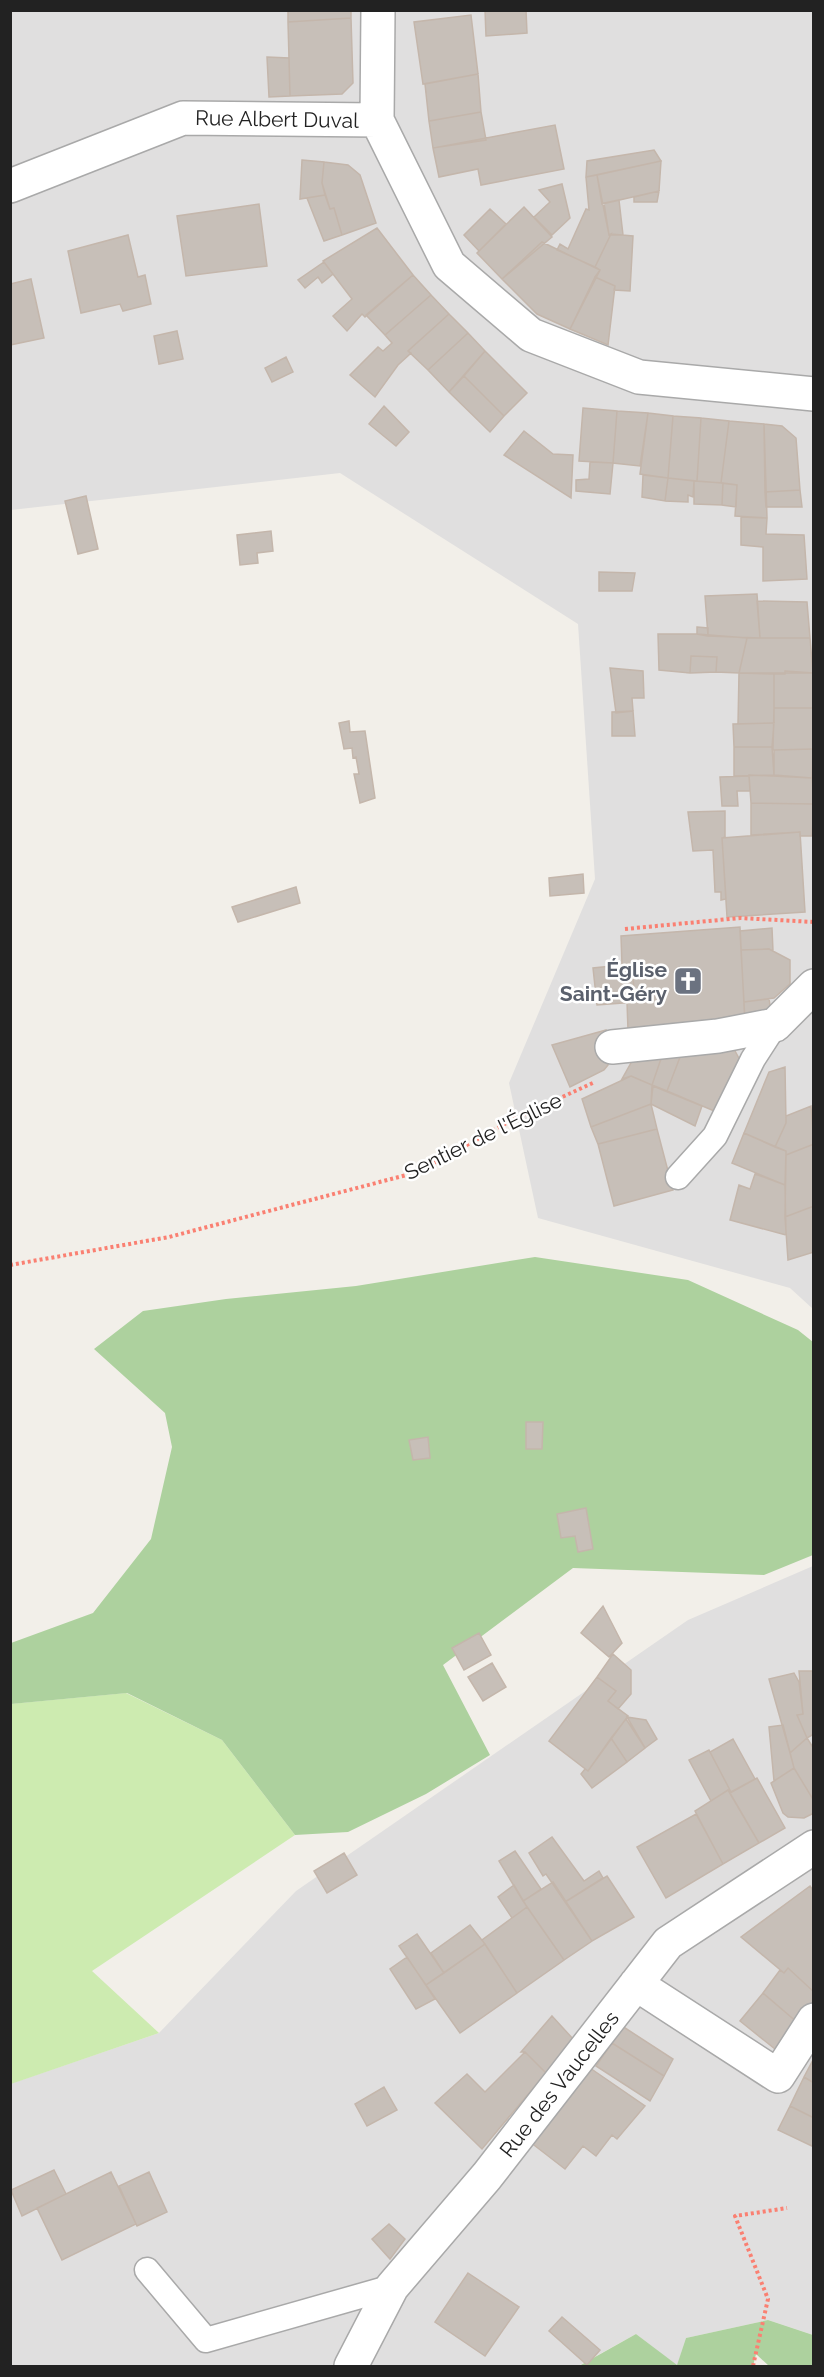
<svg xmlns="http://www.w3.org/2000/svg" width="824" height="2377" font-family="Raleway,sans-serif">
  <rect width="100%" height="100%" fill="#f2efe9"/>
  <!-- residential -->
  <path fill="#e0dfdf" d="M 10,11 L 813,11 L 813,1309 L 790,1288 L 538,1218 L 509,1083 L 595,879 L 578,624 L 340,473 L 11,510 Z
    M 813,1566 L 813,2335 L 768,2320 L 686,2338 L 677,2366 L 636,2334 L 578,2366 L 11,2366 L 10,2084 L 159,2033 L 296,1891 L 688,1620 Z"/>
  <!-- grass -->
  <path fill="#cdebb0" d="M 126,1693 L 222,1740 L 295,1835 L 92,1971 L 159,2033 L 11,2084 L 10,1704 Z"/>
  <!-- forest -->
  <path fill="#add19e" d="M 535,1257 L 688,1280 L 798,1330 L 813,1342 L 813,1555 L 764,1575 L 573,1568 L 443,1665 L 490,1755 L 426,1794 L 348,1832 L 295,1835 L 222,1740 L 127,1693 L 11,1704 L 11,1643 L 93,1613 L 151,1539 L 172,1447 L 165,1413 L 94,1349 L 143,1311 L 226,1299 L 356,1286 Z
    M 768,2320 L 813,2335 L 813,2366 L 769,2366 L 756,2354 L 753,2366 L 579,2366 L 636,2334 L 677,2365 L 686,2338 Z"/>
  <!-- building -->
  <path fill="#c7bfb8" stroke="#c4b6ab" stroke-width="1.5" d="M 288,10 L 351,10 L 351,18 L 288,22 Z
    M 485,10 L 526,10 L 527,33 L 486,36 Z
    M 471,15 L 478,74 L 423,84 L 414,22 Z
    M 351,18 L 353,83 L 342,94 L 290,96 L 288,22 Z
    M 267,57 L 289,58 L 290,96 L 269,97 Z
    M 478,74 L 481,112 L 429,121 L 425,84 Z
    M 481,112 L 486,140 L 433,148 L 429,121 Z
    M 555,125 L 564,169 L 481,185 L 478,169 L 439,177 L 433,148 Z
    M 654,150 L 661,161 L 586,177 L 587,161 Z
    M 302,160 L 324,162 L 322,183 L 325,195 L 300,199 Z
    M 661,161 L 659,191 L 602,204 L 597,175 Z
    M 324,162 L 348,165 L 360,175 L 376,223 L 342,235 L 334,208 L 330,209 L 322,183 Z
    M 597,175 L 609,235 L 611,234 L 595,267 L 557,250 L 560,244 L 568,249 L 586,209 L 589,210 L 586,177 Z
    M 562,184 L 570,218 L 552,235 L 534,217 L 550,202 L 539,190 Z
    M 659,191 L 657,202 L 634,202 L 634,197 Z
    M 325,195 L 330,209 L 334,208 L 342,235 L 324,241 L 307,198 Z
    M 619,200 L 623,235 L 609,235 L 604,203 Z
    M 259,204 L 267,266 L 186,276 L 177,216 Z
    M 524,207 L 552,237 L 502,279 L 477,253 Z
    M 490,209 L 506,224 L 479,251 L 464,235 Z
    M 377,228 L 413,275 L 365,317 L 362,314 L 347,331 L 333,316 L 352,299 L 323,261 Z
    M 611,234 L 633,236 L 630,291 L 614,290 L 615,286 L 595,277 L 600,270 L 595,267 Z
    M 128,235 L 138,277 L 145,275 L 151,304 L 123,311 L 120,304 L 81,313 L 68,251 Z
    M 542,242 L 600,270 L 570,329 L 537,314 L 502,279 Z
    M 324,262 L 333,274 L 322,283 L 318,277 L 305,288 L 298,280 Z
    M 413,275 L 431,295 L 385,335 L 366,315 Z
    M 595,277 L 615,286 L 608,345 L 570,329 Z
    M 31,279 L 44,338 L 10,345 L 10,284 Z
    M 431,295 L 449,314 L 408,351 L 411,353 L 398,365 L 375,397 L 350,375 L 378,347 L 383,351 L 392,343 L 385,335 Z
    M 449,314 L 468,333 L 428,370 L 408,351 Z
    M 177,331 L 183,359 L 159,364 L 154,336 Z
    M 468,333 L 485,351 L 449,392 L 428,370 Z
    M 485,351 L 527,393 L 504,416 L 464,376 Z
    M 286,357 L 293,372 L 272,382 L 265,368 Z
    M 464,376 L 504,416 L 490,432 L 449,392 Z
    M 384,406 L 409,432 L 396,446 L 369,424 Z
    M 583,408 L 617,411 L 613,463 L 579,461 Z
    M 617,411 L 648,413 L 640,466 L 613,463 Z
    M 648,413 L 673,416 L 668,478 L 640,474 Z
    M 673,416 L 701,418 L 697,481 L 668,478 Z
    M 701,418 L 729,421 L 721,483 L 697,481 Z
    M 729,421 L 764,424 L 767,518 L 735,516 L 737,485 L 721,483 Z
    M 764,424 L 782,426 L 796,438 L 800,490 L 765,492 Z
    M 524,431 L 553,454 L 573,455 L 571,498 L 504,455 Z
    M 590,462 L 613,463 L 610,494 L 576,491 L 576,480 L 589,479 Z
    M 643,475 L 668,478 L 665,501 L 642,497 Z
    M 668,478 L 694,481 L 693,497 L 688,495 L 688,502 L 665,501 Z
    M 694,481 L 723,483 L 722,505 L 694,504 Z
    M 723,483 L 737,485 L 736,507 L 722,505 Z
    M 800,490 L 802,507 L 766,507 L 765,492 Z
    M 86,496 L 98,549 L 78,554 L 65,501 Z
    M 741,517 L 767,518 L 766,534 L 804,535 L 807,579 L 763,581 L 763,547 L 741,545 Z
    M 271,531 L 273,551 L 257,553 L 258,563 L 240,565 L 237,535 Z
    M 599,572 L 635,573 L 632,591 L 599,591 Z
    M 757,594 L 760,638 L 708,636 L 705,596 Z
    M 757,601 L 807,602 L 810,638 L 760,638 Z
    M 697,627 L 708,628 L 708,636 L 697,634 Z
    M 658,634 L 697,634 L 747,638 L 739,673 L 716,672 L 717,657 L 691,656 L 690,673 L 659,670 Z
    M 747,638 L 810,638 L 813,673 L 739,673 Z
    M 691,656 L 717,657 L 716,672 L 690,673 Z
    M 610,668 L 643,671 L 644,698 L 632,698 L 633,711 L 616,713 Z
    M 785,671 L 813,673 L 813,708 L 774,708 L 774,674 L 785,674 Z
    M 739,673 L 774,674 L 774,723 L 738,724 Z
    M 774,708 L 813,708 L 813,749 L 773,750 Z
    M 633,711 L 635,736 L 612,736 L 612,712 Z
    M 349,721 L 350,732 L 365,731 L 375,798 L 360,803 L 354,774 L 359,774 L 356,757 L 353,758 L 352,748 L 344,749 L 339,723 Z
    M 774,723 L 772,747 L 734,747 L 733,724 Z
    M 734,747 L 772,747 L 774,775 L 734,776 Z
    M 813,749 L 812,778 L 774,775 L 774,750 Z
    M 749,775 L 812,778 L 814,804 L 751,803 Z
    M 749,776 L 750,791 L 737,791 L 738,806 L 722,806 L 720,777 Z
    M 751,803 L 814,804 L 812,836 L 800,836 L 800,832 L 751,835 Z
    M 725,811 L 725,837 L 722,838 L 726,899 L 721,900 L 721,892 L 715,892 L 713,850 L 693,851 L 688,812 Z
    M 800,832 L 805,912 L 727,917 L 722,838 Z
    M 583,874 L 584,893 L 550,896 L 549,878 Z
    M 296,887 L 300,903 L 238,922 L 232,907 Z
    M 740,927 L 745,1024 L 628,1030 L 627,1002 L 636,1002 L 631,964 L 622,965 L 621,936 Z
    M 772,928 L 773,951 L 769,949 L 741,950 L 740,931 Z
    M 769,949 L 790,960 L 790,984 L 774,998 L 744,1002 L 741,950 Z
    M 631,964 L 636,1002 L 597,1005 L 593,968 Z
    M 769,999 L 771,1011 L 745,1022 L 744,1002 Z
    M 606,1030 L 608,1065 L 604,1070 L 570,1087 L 552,1045 Z
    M 734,1049 L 742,1064 L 719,1113 L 667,1091 L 682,1052 Z
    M 682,1052 L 667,1091 L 652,1085 L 663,1053 Z
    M 663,1053 L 652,1085 L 631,1076 L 622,1079 L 636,1054 Z
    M 785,1067 L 786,1123 L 775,1147 L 744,1133 L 769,1072 Z
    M 631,1076 L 652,1085 L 651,1104 L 591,1127 L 582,1099 Z
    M 653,1086 L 702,1106 L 695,1126 L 651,1104 Z
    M 651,1104 L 657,1129 L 598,1144 L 591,1127 Z
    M 811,1106 L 814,1144 L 786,1155 L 786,1151 L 775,1147 L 786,1123 L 786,1116 Z
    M 657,1129 L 673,1190 L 614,1206 L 598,1144 Z
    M 744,1133 L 786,1151 L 785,1185 L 732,1163 Z
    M 814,1144 L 814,1206 L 785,1217 L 786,1155 Z
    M 755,1174 L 785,1185 L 786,1235 L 730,1220 L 739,1185 L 750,1189 Z
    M 814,1206 L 814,1252 L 788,1260 L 785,1217 Z
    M 526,1422 L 543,1422 L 542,1449 L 526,1449 Z
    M 428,1437 L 430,1458 L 413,1460 L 409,1440 Z
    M 586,1508 L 593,1549 L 578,1552 L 575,1536 L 561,1538 L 557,1514 Z
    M 603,1606 L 622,1643 L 609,1657 L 581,1633 Z
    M 479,1633 L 491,1655 L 464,1670 L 452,1648 Z
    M 613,1654 L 631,1670 L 631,1694 L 618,1709 L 608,1701 L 616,1691 L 597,1677 Z
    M 492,1663 L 506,1687 L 483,1701 L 468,1677 Z
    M 799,1671 L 814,1671 L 814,1734 L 807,1738 L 797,1715 L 803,1714 Z
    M 794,1673 L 799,1682 L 803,1714 L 797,1715 L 807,1738 L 790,1753 L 769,1679 Z
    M 597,1677 L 616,1691 L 608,1701 L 628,1716 L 588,1771 L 549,1741 Z
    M 627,1717 L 646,1720 L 657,1739 L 645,1748 Z
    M 626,1719 L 645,1748 L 627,1762 L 611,1738 Z
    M 783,1725 L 794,1768 L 774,1781 L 769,1727 Z
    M 611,1738 L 627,1762 L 592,1788 L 581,1774 L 585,1769 L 588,1771 Z
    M 807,1738 L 814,1749 L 814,1801 L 794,1768 L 790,1753 Z
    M 733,1739 L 755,1779 L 731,1792 L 710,1752 Z
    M 709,1750 L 731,1792 L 728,1790 L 711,1801 L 689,1760 Z
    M 794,1768 L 814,1801 L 814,1813 L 804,1818 L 788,1817 L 783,1813 L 771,1783 Z
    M 757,1778 L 785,1828 L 759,1843 L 730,1793 Z
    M 728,1790 L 759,1843 L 723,1864 L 695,1811 Z
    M 696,1814 L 723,1864 L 666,1898 L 637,1847 Z
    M 552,1837 L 584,1881 L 599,1871 L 603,1878 L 565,1902 L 546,1874 L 543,1876 L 529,1853 Z
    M 515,1851 L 541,1889 L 523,1901 L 499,1861 Z
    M 344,1853 L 357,1875 L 327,1893 L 314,1871 Z
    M 607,1876 L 634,1917 L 592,1941 L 565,1902 Z
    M 553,1882 L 592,1941 L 564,1960 L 523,1901 Z
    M 514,1885 L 527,1907 L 512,1918 L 498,1897 Z
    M 810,1886 L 814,1892 L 814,1992 L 788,1968 L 784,1973 L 741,1937 Z
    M 527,1907 L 564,1960 L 517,1993 L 482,1940 Z
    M 470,1925 L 485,1944 L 444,1973 L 431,1953 Z
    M 417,1934 L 444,1973 L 426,1985 L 399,1946 Z
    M 485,1944 L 517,1993 L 460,2033 L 426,1985 Z
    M 407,1957 L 435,1999 L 416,2009 L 390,1969 Z
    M 788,1968 L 814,1992 L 814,2004 L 798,2023 L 763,1993 L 780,1970 L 784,1973 Z
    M 763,1993 L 798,2023 L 775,2049 L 740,2021 Z
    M 552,2016 L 574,2040 L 546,2073 L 525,2052 L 521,2052 Z
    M 622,2026 L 673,2059 L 664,2076 L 612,2043 Z
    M 612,2043 L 664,2076 L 650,2101 L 596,2066 Z
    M 525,2052 L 546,2073 L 482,2149 L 435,2103 L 467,2074 L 485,2092 Z
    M 814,2058 L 814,2083 L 804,2077 Z
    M 590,2068 L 645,2106 L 617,2139 L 612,2135 L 596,2156 L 583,2146 L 565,2169 L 530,2142 Z
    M 804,2077 L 814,2083 L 814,2118 L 790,2106 Z
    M 384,2087 L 397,2110 L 367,2126 L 355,2104 Z
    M 790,2106 L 814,2118 L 814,2147 L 778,2130 Z
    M 54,2170 L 66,2194 L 22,2216 L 11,2190 Z
    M 111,2172 L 136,2224 L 62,2260 L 37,2208 Z
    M 149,2172 L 167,2212 L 137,2226 L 119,2186 Z
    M 389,2224 L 405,2239 L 390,2259 L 372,2239 Z
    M 468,2273 L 519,2307 L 485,2356 L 435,2322 Z
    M 562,2317 L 600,2350 L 587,2365 L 549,2331 Z"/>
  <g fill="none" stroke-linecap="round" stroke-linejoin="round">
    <!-- service casing -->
    <g stroke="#a9a9a9" stroke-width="27">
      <path id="service" d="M 678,1177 L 715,1136 L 753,1059 L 775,1025
        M 147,2270 L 206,2340 L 392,2287"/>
    </g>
    <!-- minor casing -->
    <g stroke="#a9a9a9" stroke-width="36">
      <path id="minor" d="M 378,10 L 377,120 L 449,265 L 531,335 L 639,377 L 814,394
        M 10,186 L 183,118 L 377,120
        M 612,1047 L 718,1036 L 775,1025 L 814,986
        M 636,1984 L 778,2076 L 814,2020
        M 351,2366 L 392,2287 L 487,2176 L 668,1943 L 814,1847"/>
    </g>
    <!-- path -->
    <path stroke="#fa8072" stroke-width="4" stroke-dasharray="3 3" stroke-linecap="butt" d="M 625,929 L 740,918 L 814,922
      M 10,1265 L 169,1237 L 418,1172 L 510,1121 L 595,1082
      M 753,2366 L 768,2299 L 735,2216 L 787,2208"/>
    <!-- service -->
    <use href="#service" stroke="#fff" stroke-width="24"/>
    <!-- minor -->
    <use href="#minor" stroke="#fff" stroke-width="33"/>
  </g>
  <!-- icons -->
  <defs>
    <g id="church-square" transform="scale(1.5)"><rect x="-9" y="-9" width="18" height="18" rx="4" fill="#6b7280" stroke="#fff"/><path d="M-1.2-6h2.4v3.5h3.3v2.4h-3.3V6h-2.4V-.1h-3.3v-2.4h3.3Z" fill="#fff"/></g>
  </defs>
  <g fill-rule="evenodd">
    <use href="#church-square" x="688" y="981"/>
  </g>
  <g text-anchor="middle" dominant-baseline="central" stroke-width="5" stroke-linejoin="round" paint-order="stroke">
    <!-- street labels -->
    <g font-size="21" fill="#222" stroke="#fff">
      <text transform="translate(277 119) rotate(1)">Rue Albert Duval</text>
      <text transform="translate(483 1136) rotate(-26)">Sentier de l'Église</text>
      <text transform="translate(559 2084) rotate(-52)">Rue des Vaucelles</text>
    </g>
    <!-- worship labels -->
    <g font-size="21" font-weight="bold" fill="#5b616d" stroke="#fff" text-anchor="end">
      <text x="667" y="969">Église<tspan x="667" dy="24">Saint-Géry</tspan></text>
    </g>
  </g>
  <!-- border -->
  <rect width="824" height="2377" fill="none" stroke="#222222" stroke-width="24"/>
</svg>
